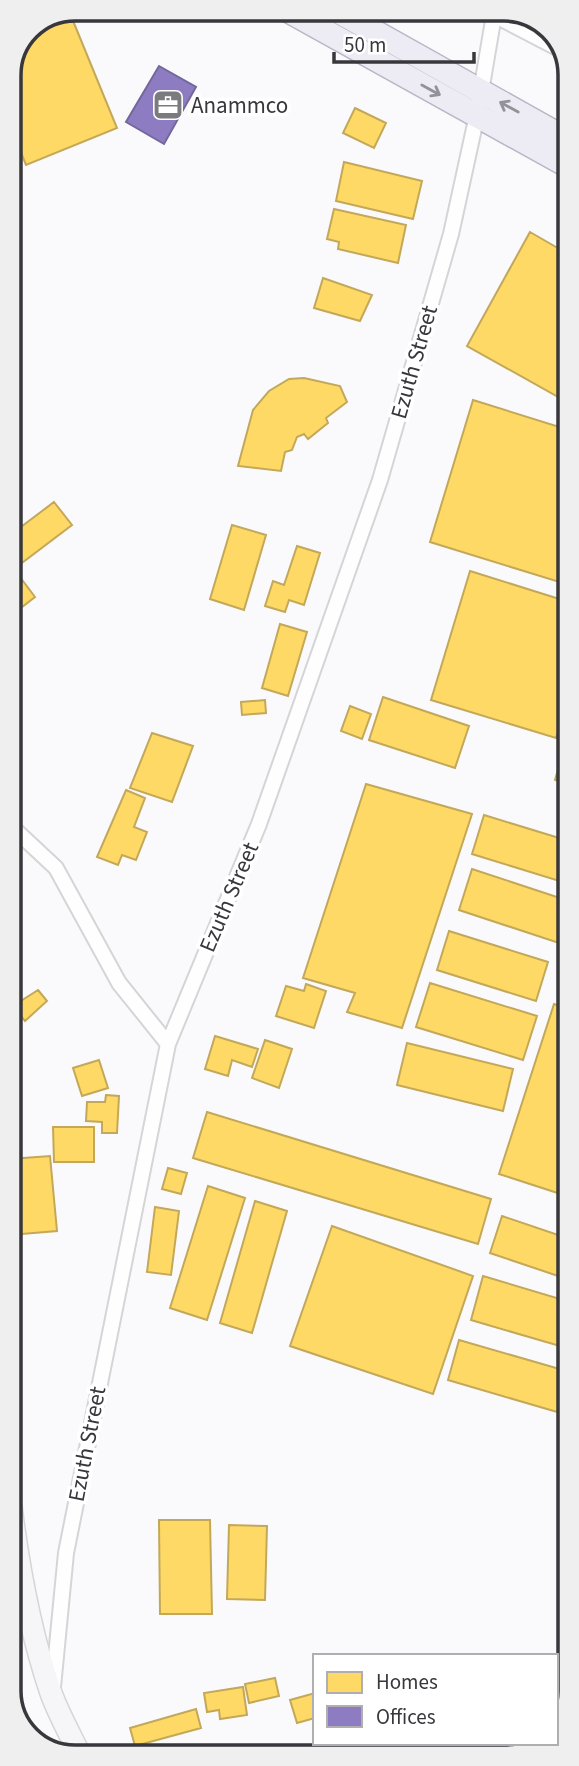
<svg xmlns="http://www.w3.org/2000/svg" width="579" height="1766" font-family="'Source Sans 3',sans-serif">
  <rect width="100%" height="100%" fill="#fafafc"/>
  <!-- homes -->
  <path fill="#ffd966" stroke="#c3a859" stroke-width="2" d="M 69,11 L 117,128 L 26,165 L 9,123 L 9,71 L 28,28 Z
    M 355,108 L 386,123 L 374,148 L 343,133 Z
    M 344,162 L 422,181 L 413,219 L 336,201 Z
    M 334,209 L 406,225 L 398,263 L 338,249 L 339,242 L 327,239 Z
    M 530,232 L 568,254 L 568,277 L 560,292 L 568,297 L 569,403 L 467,346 Z
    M 323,278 L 372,295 L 360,321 L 314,308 Z
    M 304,378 L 340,386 L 347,402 L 326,418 L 328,423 L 308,439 L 304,434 L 297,437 L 292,450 L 285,452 L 281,471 L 238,466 L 253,410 L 269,391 L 289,379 Z
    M 473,400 L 569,430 L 569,585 L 430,542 Z
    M 54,502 L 72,525 L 14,569 L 35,597 L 13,614 L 10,610 L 9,536 Z
    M 232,525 L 266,535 L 244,610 L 210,599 Z
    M 297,546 L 320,553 L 304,605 L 289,600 L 285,612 L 265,606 L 273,581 L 284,585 Z
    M 470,571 L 569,602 L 569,695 L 556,738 L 431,700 Z
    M 280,624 L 307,632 L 288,696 L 262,688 Z
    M 383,697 L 469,726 L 455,768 L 369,740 Z
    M 265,700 L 266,713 L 242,715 L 241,702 Z
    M 350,706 L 371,714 L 362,739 L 341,731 Z
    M 152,733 L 193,746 L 172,802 L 130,788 Z
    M 562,756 L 569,758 L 569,785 L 555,780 Z
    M 366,784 L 472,814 L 402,1028 L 347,1012 L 355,993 L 303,978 Z
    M 126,790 L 145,798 L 134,827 L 147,832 L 136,860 L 122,855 L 118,865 L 97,857 Z
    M 484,815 L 569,841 L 569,884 L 472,854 Z
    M 472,869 L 569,901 L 569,911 L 559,943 L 459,910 Z
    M 449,931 L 548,962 L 536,1001 L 437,970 Z
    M 430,983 L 537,1016 L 523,1060 L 416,1027 Z
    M 306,984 L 326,991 L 314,1028 L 276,1016 L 286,986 L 304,991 Z
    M 38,990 L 47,1001 L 25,1021 L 13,1006 Z
    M 554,1004 L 569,1009 L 570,1197 L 499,1174 Z
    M 215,1036 L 258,1049 L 252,1067 L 232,1060 L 228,1076 L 205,1069 Z
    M 265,1040 L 292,1049 L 279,1088 L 252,1078 Z
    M 407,1043 L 513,1069 L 503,1111 L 397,1085 Z
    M 99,1060 L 108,1088 L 82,1096 L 73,1068 Z
    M 106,1095 L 119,1096 L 117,1133 L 102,1133 L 102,1122 L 86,1121 L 87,1102 L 105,1102 Z
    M 207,1112 L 491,1199 L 478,1244 L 193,1158 Z
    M 53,1127 L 94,1127 L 94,1162 L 54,1162 Z
    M 50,1156 L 57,1231 L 10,1235 L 10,1159 Z
    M 168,1168 L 187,1173 L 181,1194 L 162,1189 Z
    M 208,1186 L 245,1198 L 207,1320 L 170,1308 Z
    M 255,1201 L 287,1211 L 252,1333 L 220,1323 Z
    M 155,1207 L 179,1211 L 171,1275 L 147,1272 Z
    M 502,1216 L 570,1239 L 570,1280 L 490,1253 Z
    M 332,1226 L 473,1276 L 433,1394 L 290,1346 Z
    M 483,1276 L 570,1302 L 570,1349 L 471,1320 Z
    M 459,1340 L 570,1372 L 570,1393 L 564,1414 L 448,1380 Z
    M 159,1520 L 210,1520 L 212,1614 L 160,1614 Z
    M 229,1525 L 267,1526 L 265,1600 L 227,1599 Z
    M 275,1678 L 279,1696 L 249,1703 L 245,1684 Z
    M 243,1687 L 247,1715 L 220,1719 L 219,1710 L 207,1712 L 204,1693 Z
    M 315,1693 L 315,1718 L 297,1723 L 290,1700 Z
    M 196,1709 L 201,1728 L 135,1746 L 130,1728 Z
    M 372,1743 L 379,1743 L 383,1751 L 372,1756 L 360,1756 L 358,1750 Z"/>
  <!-- offices -->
  <path fill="#8e7cc3" stroke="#74679a" stroke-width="2" d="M 159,66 L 196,87 L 164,144 L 126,122 Z"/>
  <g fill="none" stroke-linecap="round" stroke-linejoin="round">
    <!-- street casing -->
    <g stroke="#d5d5d8" stroke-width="18">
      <path id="street" d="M 494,15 L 565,52
        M 10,825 L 56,868 L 119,983 L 168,1044
        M 53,1687 L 66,1553 L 168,1044 L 259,824 L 380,480 L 451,234 L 477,115 L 495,9"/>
    </g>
    <!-- secondary casing -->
    <g stroke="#d5d5d8" stroke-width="24">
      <path id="secondary" d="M 11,1507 C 19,1570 30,1632 51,1693 C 59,1715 71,1736 81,1757"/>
    </g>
    <!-- primary casing -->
    <g stroke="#b9b7c7" stroke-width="26">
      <path id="primary" d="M 285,9 L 568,166
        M 334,9 L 568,140"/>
    </g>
    <!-- street -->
    <use href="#street" stroke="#fefeff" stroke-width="14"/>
    <!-- secondary -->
    <use href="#secondary" stroke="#f6f6f9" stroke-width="21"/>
    <!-- primary -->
    <use href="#primary" stroke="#edecf4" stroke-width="23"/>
  </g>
  <!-- one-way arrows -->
  <defs><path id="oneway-shaft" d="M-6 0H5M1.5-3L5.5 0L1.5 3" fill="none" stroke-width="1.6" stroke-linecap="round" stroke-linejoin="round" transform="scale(1.75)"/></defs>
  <g stroke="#929298">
    <use href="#oneway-shaft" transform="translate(431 90) rotate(29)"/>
    <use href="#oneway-shaft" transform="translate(509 107) rotate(-151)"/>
  </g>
  <!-- icons -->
  <defs>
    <g id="office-square" transform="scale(1.575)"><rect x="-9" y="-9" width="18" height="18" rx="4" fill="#7b7b7f" stroke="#fff"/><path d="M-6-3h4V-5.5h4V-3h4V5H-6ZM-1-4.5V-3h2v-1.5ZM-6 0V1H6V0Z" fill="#fff"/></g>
  </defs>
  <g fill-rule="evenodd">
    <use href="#office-square" x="168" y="105"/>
  </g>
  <g text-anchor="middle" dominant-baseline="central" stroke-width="7" stroke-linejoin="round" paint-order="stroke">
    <!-- poi labels -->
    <g font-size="23" fill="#37373c" stroke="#fff" text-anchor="start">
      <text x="191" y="105">Anammco</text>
    </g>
    <!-- street labels -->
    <g font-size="23" fill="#37373c" stroke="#fff">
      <text transform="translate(414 362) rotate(-74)">Ezuth Street</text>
      <text transform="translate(229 897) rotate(-67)">Ezuth Street</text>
      <text transform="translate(87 1444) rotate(-79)">Ezuth Street</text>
    </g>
  </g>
  <!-- crop -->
  <path d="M0 0H579V1766H0ZM75 21H504A54 54 0 0 1 558 75V1691A54 54 0 0 1 504 1745H75A54 54 0 0 1 21 1691V75A54 54 0 0 1 75 21Z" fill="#efefef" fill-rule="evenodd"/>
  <path fill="none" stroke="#37373c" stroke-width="3.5" d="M75 21H504A54 54 0 0 1 558 75V1691A54 54 0 0 1 504 1745H75A54 54 0 0 1 21 1691V75A54 54 0 0 1 75 21Z"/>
  <!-- legend -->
  <rect x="313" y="1654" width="245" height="91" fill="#ffffff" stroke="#afafb1" stroke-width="2"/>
  <rect x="327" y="1672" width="35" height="21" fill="#ffd966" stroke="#afafb1" stroke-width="2"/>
  <text x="376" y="1689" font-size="21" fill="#37373c">Homes</text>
  <rect x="327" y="1706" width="35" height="21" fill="#8e7cc3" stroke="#afafb1" stroke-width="2"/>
  <text x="376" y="1724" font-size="21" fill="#37373c">Offices</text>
  <!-- scale -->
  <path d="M334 52v10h140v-10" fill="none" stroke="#37373c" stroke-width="3.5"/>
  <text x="344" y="52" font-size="21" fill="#37373c" stroke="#ffffff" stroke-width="5" paint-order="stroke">50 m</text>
</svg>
